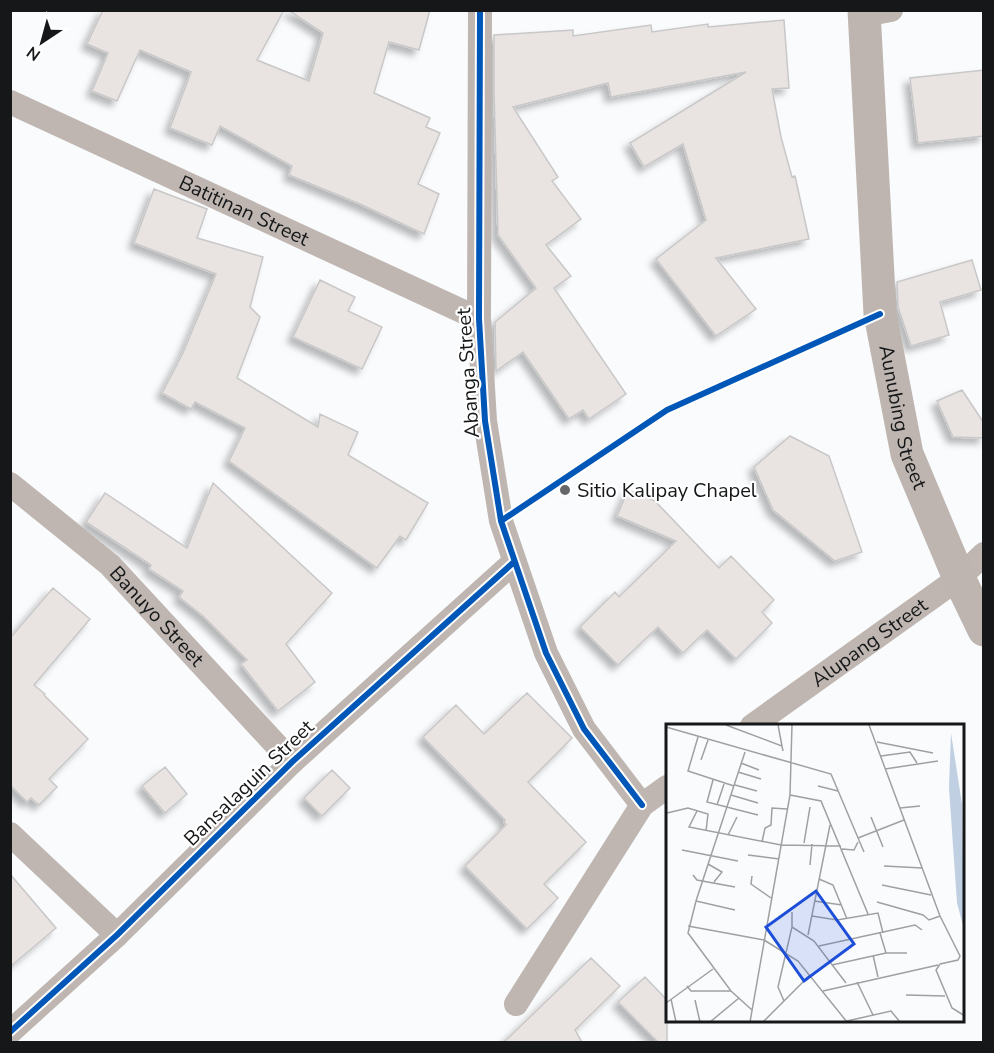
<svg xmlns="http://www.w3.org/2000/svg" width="994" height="1053" font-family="'Nunito Sans',sans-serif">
  <defs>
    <filter id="shadow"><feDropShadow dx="-5.5" dy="5.5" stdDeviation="3" flood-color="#0004"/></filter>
  </defs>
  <rect width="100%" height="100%" fill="#fafbfd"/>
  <!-- building -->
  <path fill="#e9e3e1" stroke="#c9c8c8" stroke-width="1.5" filter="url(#shadow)" d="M 103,10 L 284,10 L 257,60 L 309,81 L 323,33 L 288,10 L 430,10 L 419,50 L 389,42 L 374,93 L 430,118 L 426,127 L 440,133 L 418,184 L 439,194 L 424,234 L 360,204 L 289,175 L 292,166 L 220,126 L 212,145 L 170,128 L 191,72 L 140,50 L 117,101 L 92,91 L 108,53 L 87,44 Z
    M 784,20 L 789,88 L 772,89 L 781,137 L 792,177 L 795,176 L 809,239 L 716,258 L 756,309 L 716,336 L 656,259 L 706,220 L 683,144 L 644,167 L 630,143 L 746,72 L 611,97 L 608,83 L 513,107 L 558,177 L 552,181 L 581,219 L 546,245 L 571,276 L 554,288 L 626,394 L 589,419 L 583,410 L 569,419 L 523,352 L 496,371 L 495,322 L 536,288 L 498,235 L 494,93 L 494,35 L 573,30 L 573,36 L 651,25 L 652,32 L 708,24 L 708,27 Z
    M 984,70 L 984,136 L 918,143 L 910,78 Z
    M 154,189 L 207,209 L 197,238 L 263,257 L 250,307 L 260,317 L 237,378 L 318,427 L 320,414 L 358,432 L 348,455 L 428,503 L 406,540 L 400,536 L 377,568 L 229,461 L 245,428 L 195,402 L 191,409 L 162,393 L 182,355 L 216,274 L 134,243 Z
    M 972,260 L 981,290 L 940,302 L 949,335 L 911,346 L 898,307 L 897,282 Z
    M 320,280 L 355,297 L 348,311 L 382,327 L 362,369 L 293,337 Z
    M 962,390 L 984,423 L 984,438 L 953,437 L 937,401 Z
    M 790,436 L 829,456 L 862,552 L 835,561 L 773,510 L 754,467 Z
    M 213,483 L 332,593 L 286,644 L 315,682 L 278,711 L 241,664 L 247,660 L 203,616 L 179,597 L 183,591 L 149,569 L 151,565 L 86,522 L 105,493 L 187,548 Z
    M 628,490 L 655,501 L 719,568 L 731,556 L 774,600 L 762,612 L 772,623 L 736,659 L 707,630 L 683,653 L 658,627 L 618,665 L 580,627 L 615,592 L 619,597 L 676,541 L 617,516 Z
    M 53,588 L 90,619 L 34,685 L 45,694 L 44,695 L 88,739 L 49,779 L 57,787 L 39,805 L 31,798 L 27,802 L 10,785 L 10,638 Z
    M 527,693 L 572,738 L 528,782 L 586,842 L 544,884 L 558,898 L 527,929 L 465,866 L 506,825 L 504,822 L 505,820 L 423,737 L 456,705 L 484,734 Z
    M 165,767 L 187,794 L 165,813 L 142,786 Z
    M 332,770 L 350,788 L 322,816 L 304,798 Z
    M 10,874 L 56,928 L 10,967 Z
    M 591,958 L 620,986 L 575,1030 L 582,1042 L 504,1042 Z
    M 645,977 L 667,1000 L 667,1042 L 658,1042 L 618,1002 Z"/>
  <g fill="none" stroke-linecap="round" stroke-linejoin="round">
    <!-- street -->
    <g stroke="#bfb6b1" stroke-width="24">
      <path d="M 480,10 L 479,319 L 485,421 L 501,521 L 546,653 L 584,729 L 642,805"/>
      <path d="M 864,15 L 891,10"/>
      <path id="s1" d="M 10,102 L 479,319"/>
      <path id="s2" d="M 10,484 L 110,565 L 292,762"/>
      <path id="s3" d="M 752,726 L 959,578 L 984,554"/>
      <path d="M 10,834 L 117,935"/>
      <path d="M 516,1004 L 642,805 L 667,787"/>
      <path d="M 10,1032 L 117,935 L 292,762 L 514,562"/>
    </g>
    <!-- secondary -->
    <path stroke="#beb5b0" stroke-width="33" id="s4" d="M 864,10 L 880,314 L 907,454 L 959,578 L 984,630"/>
    <!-- cycleway casing -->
    <g stroke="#fff" stroke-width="10">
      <path id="cycleway" d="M 480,10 L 479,319 L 485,421 L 501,521 L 546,653 L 584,729 L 642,805
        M 501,521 L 667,410 L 880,314
        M 10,1032 L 117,935 L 292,762 L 514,562"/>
    </g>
    <!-- cycleway -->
    <use href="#cycleway" stroke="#0057b8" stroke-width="6"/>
  </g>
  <!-- markers -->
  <circle fill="#656769" stroke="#fff" stroke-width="2" cx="565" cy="490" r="6"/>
  <g text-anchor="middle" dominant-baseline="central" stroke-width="4.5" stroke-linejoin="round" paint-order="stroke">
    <!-- street labels -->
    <g font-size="20" fill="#151719" stroke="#fff">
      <text stroke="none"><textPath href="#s1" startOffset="258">Batitinan Street</textPath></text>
      <text transform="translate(468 373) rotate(-94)">Abanga Street</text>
      <text stroke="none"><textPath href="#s4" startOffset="410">Aunubing Street</textPath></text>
      <text stroke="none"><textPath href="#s2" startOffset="198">Banuyo Street</textPath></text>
      <text stroke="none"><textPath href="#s3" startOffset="144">Alupang Street</textPath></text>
      <text transform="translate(249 783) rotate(-44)">Bansalaguin Street</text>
    </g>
    <!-- poi labels -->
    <g font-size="20" fill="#151719" stroke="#fff" text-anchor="start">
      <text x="577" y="490">Sitio Kalipay Chapel</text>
    </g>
  </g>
  <!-- overview -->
  <g transform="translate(666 724)">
    <rect width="298" height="298" fill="#fafbfd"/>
    <path d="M 285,9 L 296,80 L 298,205 L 291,179 L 283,64 Z" fill="#c0d0e2"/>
    <path fill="none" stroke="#9ea0a2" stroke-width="1.5" d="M 60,1 L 116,22 L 117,27M 112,1 L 116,22M 203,1 L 274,192 L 294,232 L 292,236 L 274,240M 0,3 L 165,50 L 198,128M 32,13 L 22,47 L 68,62M 211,18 L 267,29M 215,32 L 244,28 L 251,39M 35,36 L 42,16M 75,39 L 93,46M 219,45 L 272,37M 72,48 L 95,55M 47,56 L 41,78 L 92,91M 69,61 L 91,67M 152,62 L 172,67M 65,71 L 92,79M 124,71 L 155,77 L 202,190M 51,81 L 58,60M 234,84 L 254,82M 31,87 L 23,103 L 115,121 L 175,122M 1,89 L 22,84 L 42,90 L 40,107M 205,93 L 217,123M 62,111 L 71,93M 192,114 L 238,96M 96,118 L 99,104 L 105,101 L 106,84 L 121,85M 138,119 L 144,83M 176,125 L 188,126 L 192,118M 16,126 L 72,137M 82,131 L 113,135M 42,140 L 56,148 L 48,158M 144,141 L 146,120M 218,142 L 256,144M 27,151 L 31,156 L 69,163M 86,152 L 85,160 L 105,174M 153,155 L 167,161 L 181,195M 216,161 L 265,171M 30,177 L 22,209 L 65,267 L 86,286M 148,177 L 176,181M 211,178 L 257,191 L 263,196 L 274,192M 69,186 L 30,177 L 79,28M 146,192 L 171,196 L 212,189 L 217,209M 22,202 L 98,216M 126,203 L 148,217 L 180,259M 214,209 L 220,229 L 241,229M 142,211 L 164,101M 98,216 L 132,237 L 181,298M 153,222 L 249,201 L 256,206M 207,231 L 212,253M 274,240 L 270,246 L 286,284 L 299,292M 166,241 L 220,229M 191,258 L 207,291M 21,262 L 25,267 L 65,267M 157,267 L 272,241M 240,271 L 279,272M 5,275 L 10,298M 29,276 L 34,298M 118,277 L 112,263 L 126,203 L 126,188M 0,279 L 47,245M 181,297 L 225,287 L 234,298M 44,298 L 73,274M 84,298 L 124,71 L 126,1M 97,298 L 144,251"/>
    <path fill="#1d4ed8" fill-opacity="0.15" stroke="#1d4ed8" stroke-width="3" d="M 150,167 L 188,220 L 138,257 L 100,203 Z"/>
    <rect width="298" height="298" fill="none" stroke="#151719" stroke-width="3"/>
  </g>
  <!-- border -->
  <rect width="994" height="1053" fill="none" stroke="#151719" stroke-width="24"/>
  <!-- north arrow -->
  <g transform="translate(42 42) rotate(216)" stroke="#ffffff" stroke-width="4.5" paint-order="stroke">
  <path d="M0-4.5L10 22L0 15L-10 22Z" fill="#151719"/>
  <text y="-9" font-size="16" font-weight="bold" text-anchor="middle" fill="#151719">N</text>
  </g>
</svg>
